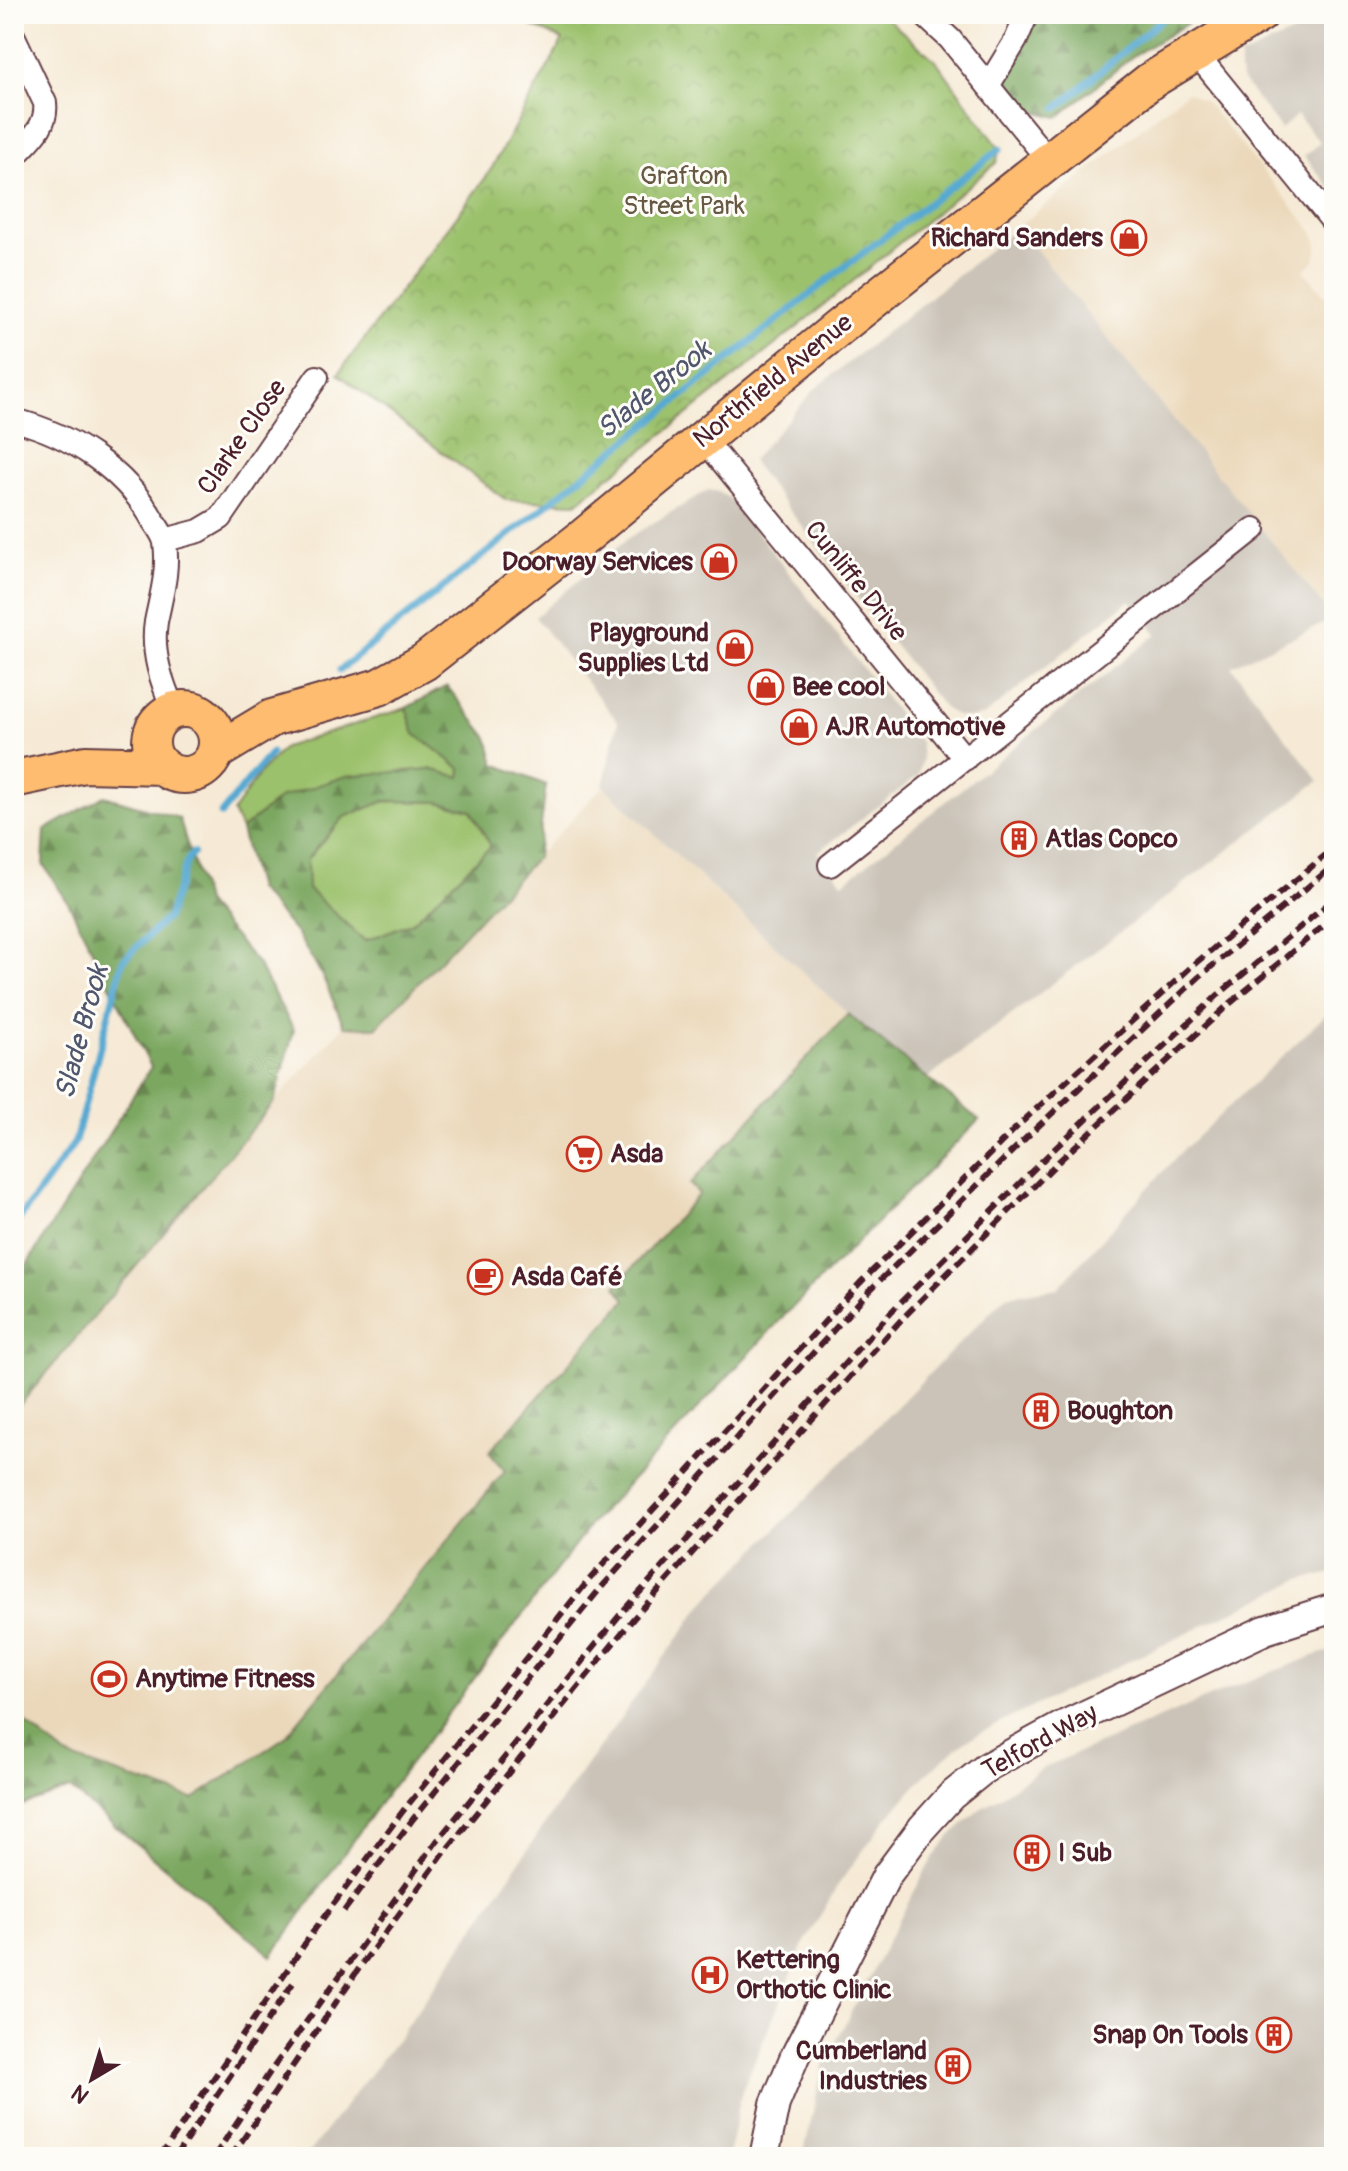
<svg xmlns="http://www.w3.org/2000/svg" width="1348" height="2171" font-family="Pangolin,sans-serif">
  <defs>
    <pattern id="forest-firs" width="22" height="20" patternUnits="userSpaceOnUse" patternTransform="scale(2)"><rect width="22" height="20" fill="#7ca760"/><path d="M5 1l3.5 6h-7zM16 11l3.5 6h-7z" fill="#68874f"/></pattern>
    <pattern id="park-crowns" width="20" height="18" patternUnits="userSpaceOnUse" patternTransform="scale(2)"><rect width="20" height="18" fill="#9bc16c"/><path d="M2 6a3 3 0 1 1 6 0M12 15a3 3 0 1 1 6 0" fill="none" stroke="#87a55e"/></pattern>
  </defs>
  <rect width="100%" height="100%" fill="#fdfcf7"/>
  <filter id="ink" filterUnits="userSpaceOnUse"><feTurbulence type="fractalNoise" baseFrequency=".0125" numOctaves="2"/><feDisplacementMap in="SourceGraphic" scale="16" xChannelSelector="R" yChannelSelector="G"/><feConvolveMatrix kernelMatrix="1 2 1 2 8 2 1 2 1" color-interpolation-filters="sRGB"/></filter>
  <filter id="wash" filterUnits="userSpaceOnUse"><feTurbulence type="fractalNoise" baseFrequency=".006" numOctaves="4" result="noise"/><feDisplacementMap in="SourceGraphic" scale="32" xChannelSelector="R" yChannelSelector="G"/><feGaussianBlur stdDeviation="1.8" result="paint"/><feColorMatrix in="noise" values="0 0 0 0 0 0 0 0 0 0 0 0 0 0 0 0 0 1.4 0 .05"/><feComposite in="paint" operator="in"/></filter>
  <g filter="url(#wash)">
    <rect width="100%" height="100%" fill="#f6ead6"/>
    <!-- built -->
    <path fill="#ebd8ba" d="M 1187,92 L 1205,101 L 1312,230 L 1317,241 L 1317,251 L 1315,260 L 1304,270 L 1325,296 L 1334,292 L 1334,620 L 1018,227 Z
      M 603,786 L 848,1014 L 690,1184 L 699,1194 L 617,1286 L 627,1300 L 489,1452 L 505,1471 L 285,1737 L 193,1799 L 66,1755 L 14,1713 L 14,1412 L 274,1102 L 344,1026 L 376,1028 Z"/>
    <!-- industrial -->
    <path fill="#cbc3b8" d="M 1334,14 L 1334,192 L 1304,156 L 1320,142 L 1297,115 L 1281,129 L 1241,79 L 1240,70 L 1240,57 Z
      M 1018,227 L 1334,619 L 1231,666 L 1319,781 L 926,1080 L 848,1014 L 603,786 L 618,722 L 535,617 L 630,537 L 708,490 L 719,492 L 732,500 L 920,742 L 922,759 L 918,776 L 818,852 L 843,883 L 1157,634 L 1130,600 L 985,715 L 971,718 L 957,716 L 944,708 L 751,461 L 815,389 Z
      M 1334,1007 L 1334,1573 L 1299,1580 L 1016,1715 L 965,1741 L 923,1777 L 884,1822 L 838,1885 L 806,1940 L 742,2091 L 728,2157 L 305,2157 L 400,2036 L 567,1792 L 705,1601 L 1006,1296 L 1058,1288 L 1176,1157 Z
      M 1334,1651 L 1334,2157 L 803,2157 L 823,2066 L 901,1916 L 932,1859 L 951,1835 L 979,1810 L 1042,1768 L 1235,1686 L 1322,1653 Z"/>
    <!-- green -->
    <path fill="#9bc16c" stroke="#72704c" stroke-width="2" d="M 406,708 L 415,734 L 461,769 L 461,777 L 429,769 L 280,798 L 241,830 L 233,812 L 259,774 L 284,747 Z
      M 385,801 L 438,802 L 471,810 L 491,846 L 413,922 L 365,941 L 307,889 L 307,859 L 344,817 Z"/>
    <!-- forest -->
    <path fill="url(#forest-firs)" stroke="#636346" stroke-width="2" fill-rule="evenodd" d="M 1032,14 L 1203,14 L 1133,56 L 1058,117 L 1024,109 L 1001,77 Z
      M 447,686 L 488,738 L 495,764 L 546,785 L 537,857 L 376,1028 L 344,1026 L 322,975 L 296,933 L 257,889 L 241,830 L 280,798 L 346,776 L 429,769 L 460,777 L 461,769 L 415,734 L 406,708 ZM 385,801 L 438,802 L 471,810 L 491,846 L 413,922 L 365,941 L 308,889 L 307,859 L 344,817 Z
      M 104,796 L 179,818 L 206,904 L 257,963 L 294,1030 L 274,1102 L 14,1412 L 14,1285 L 151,1067 L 69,904 L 43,864 L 45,830 Z
      M 848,1014 L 979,1120 L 781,1319 L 592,1523 L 374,1811 L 272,1956 L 70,1789 L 14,1808 L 14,1713 L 66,1756 L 193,1799 L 285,1737 L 505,1471 L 489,1452 L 626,1300 L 616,1286 L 699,1194 L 690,1184 Z"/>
    <!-- park -->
    <path fill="url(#park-crowns)" stroke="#72704c" stroke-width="2" d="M 536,14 L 882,14 L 937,62 L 1000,149 L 996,163 L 800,325 L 576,503 L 506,500 L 338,374 L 489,173 L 563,40 L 530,25 Z"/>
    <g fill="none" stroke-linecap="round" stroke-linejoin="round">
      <!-- stream -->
      <path stroke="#56a9d1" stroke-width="7" d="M 1057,108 L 1168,14
        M 340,670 L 834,275 L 1000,149
        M 221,814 L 271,753
        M 14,1226 L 75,1142 L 123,960 L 168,917 L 187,861 L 193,853"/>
    </g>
  </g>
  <g filter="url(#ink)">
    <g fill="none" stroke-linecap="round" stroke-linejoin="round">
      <!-- minor casing -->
      <g stroke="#643d45" stroke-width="26">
        <path id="minor" d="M 923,14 L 950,39 L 1050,162
          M 14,37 L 45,103 C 48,127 29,140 14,157
          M 1195,52 L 1334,223
          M 988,86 L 1016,40 L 1027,14
          M 14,420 C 70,434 126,470 154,522 C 158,528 164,536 165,543 C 169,571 161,596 156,622 C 151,653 162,683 174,711
          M 703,438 L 965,759
          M 165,540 L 199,531 L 221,518 L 317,377
          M 830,865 L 1254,529"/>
      </g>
      <!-- tertiary casing -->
      <g stroke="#643d45" stroke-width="32">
        <path id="tertiary" d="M 764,2157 L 775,2104 L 795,2056 L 887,1875 L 922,1828 L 951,1796 L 987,1767 L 1062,1726 L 1265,1630 L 1334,1608"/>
      </g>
      <!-- primary casing -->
      <g stroke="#643d45" stroke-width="40">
        <path id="primary" d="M151 742a33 33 0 1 1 66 0a33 33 0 1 1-66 0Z
          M 217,751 L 272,718 L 379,687 L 424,662 L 585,536 L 838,328 L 1150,81 L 1260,14
          M 14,779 L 85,764 L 163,766"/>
      </g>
      <!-- minor -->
      <use href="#minor" stroke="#fff" stroke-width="22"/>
      <!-- tertiary -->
      <use href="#tertiary" stroke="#fff" stroke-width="28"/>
      <!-- primary -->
      <use href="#primary" stroke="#fdbc6f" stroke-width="36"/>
      <!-- rail -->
      <path stroke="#4a1f2b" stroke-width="6" stroke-dasharray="12 6" stroke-linecap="butt" d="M 344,1911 L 413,1819 L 599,1590 L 869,1291 L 1032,1132 L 1199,977 L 1334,865
        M 160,2157 L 315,1929 L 403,1811 L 588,1581 L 860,1283 L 1022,1122 L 1191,967 L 1334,848
        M 175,2157 L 293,1983
        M 214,2157 L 270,2072 L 437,1841 L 623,1611 L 891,1312 L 1049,1154 L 1218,995 L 1334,899
        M 231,2157 L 362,1964 L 448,1848 L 633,1619 L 901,1320 L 1058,1162 L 1227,1006 L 1334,917"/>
    </g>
  </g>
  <!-- icons -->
  <defs>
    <g id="shop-ring" transform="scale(1.8)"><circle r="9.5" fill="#fdfcf7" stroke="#c8321e" stroke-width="1.5"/><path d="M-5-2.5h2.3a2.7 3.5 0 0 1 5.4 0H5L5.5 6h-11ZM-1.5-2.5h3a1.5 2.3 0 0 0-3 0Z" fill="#c8321e"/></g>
    <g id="building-ring" transform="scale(1.8)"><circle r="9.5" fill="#fdfcf7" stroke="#c8321e" stroke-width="1.5"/><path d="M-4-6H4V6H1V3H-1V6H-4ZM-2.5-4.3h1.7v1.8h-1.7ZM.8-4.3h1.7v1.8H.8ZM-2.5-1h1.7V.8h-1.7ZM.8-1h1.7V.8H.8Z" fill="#c8321e"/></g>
    <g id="supermarket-ring" transform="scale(1.8)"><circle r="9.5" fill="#fdfcf7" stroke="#c8321e" stroke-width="1.5"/><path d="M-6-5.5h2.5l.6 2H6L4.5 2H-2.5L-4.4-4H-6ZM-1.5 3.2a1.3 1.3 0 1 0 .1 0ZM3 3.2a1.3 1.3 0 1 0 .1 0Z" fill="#c8321e"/></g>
    <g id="cafe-ring" transform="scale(1.8)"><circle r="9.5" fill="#fdfcf7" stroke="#c8321e" stroke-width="1.5"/><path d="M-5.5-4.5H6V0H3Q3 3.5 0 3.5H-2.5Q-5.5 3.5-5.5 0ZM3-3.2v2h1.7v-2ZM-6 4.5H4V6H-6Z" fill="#c8321e"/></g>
    <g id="stadium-ring" transform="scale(1.8)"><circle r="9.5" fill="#fdfcf7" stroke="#c8321e" stroke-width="1.5"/><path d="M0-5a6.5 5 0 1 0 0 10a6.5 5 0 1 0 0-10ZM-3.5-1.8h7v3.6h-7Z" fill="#c8321e"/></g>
    <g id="hospital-ring" transform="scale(1.8)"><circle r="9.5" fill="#fdfcf7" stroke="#c8321e" stroke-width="1.5"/><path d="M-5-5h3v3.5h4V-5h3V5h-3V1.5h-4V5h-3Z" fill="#c8321e"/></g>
  </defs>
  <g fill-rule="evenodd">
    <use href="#shop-ring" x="1129" y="238"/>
    <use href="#shop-ring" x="719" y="562"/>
    <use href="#shop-ring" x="735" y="648"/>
    <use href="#shop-ring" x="766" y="687"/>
    <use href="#shop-ring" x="799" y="727"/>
    <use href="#building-ring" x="1019" y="839"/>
    <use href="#supermarket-ring" x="584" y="1154"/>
    <use href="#cafe-ring" x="485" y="1277"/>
    <use href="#building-ring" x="1041" y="1411"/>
    <use href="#stadium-ring" x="109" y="1679"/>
    <use href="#building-ring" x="1032" y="1853"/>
    <use href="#hospital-ring" x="710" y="1975"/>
    <use href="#building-ring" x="1274" y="2035"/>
    <use href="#building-ring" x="953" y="2066"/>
  </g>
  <g text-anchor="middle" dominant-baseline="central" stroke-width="6" stroke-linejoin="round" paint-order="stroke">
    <!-- park labels -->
    <g font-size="26" fill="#665842" stroke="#fdfcf7">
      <text x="684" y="176">Grafton<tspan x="684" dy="30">Street Park</tspan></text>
    </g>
    <!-- poi labels -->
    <g font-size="26" font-weight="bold" fill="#4a1f2b" stroke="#fdfcf7" text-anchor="start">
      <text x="1103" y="238" text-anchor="end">Richard Sanders</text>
      <text x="693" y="562" text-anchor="end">Doorway Services</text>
      <text x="709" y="633" text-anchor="end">Playground<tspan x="709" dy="30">Supplies Ltd</tspan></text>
      <text x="792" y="687">Bee cool</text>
      <text x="825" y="727">AJR Automotive</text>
      <text x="1045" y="839">Atlas Copco</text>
      <text x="610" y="1154">Asda</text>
      <text x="511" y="1277">Asda Café</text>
      <text x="1067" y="1411">Boughton</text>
      <text x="135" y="1679">Anytime Fitness</text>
      <text x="1058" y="1853">I Sub</text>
      <text x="736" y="1960">Kettering<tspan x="736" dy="30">Orthotic Clinic</tspan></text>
      <text x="1248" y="2035" text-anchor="end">Snap On Tools</text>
      <text x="927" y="2051" text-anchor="end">Cumberland<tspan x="927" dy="30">Industries</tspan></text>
    </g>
    <!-- street labels -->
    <g font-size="26" fill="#4a1f2b" stroke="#fdfcf7">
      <text transform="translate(773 381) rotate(-39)">Northfield Avenue</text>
      <text transform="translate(242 437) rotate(-55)">Clarke Close</text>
      <text transform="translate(856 581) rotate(51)">Cunliffe Drive</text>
      <text transform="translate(1040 1742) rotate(-29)">Telford Way</text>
    </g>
    <!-- water labels -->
    <g font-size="28" font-style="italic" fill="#4f566d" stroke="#fdfcf7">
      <text transform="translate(654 390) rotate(-39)">Slade Brook</text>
      <text transform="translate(82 1032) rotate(-75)">Slade Brook</text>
    </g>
  </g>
  <!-- margin -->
  <rect width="1348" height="2171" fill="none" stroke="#fdfcf7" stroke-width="48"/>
  <!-- north arrow -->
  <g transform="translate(92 2079) rotate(218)" stroke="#fdfcf7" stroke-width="6" paint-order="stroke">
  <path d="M0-6L14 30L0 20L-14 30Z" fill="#4a1f2b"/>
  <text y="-12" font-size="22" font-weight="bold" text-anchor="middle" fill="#4a1f2b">N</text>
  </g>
</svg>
